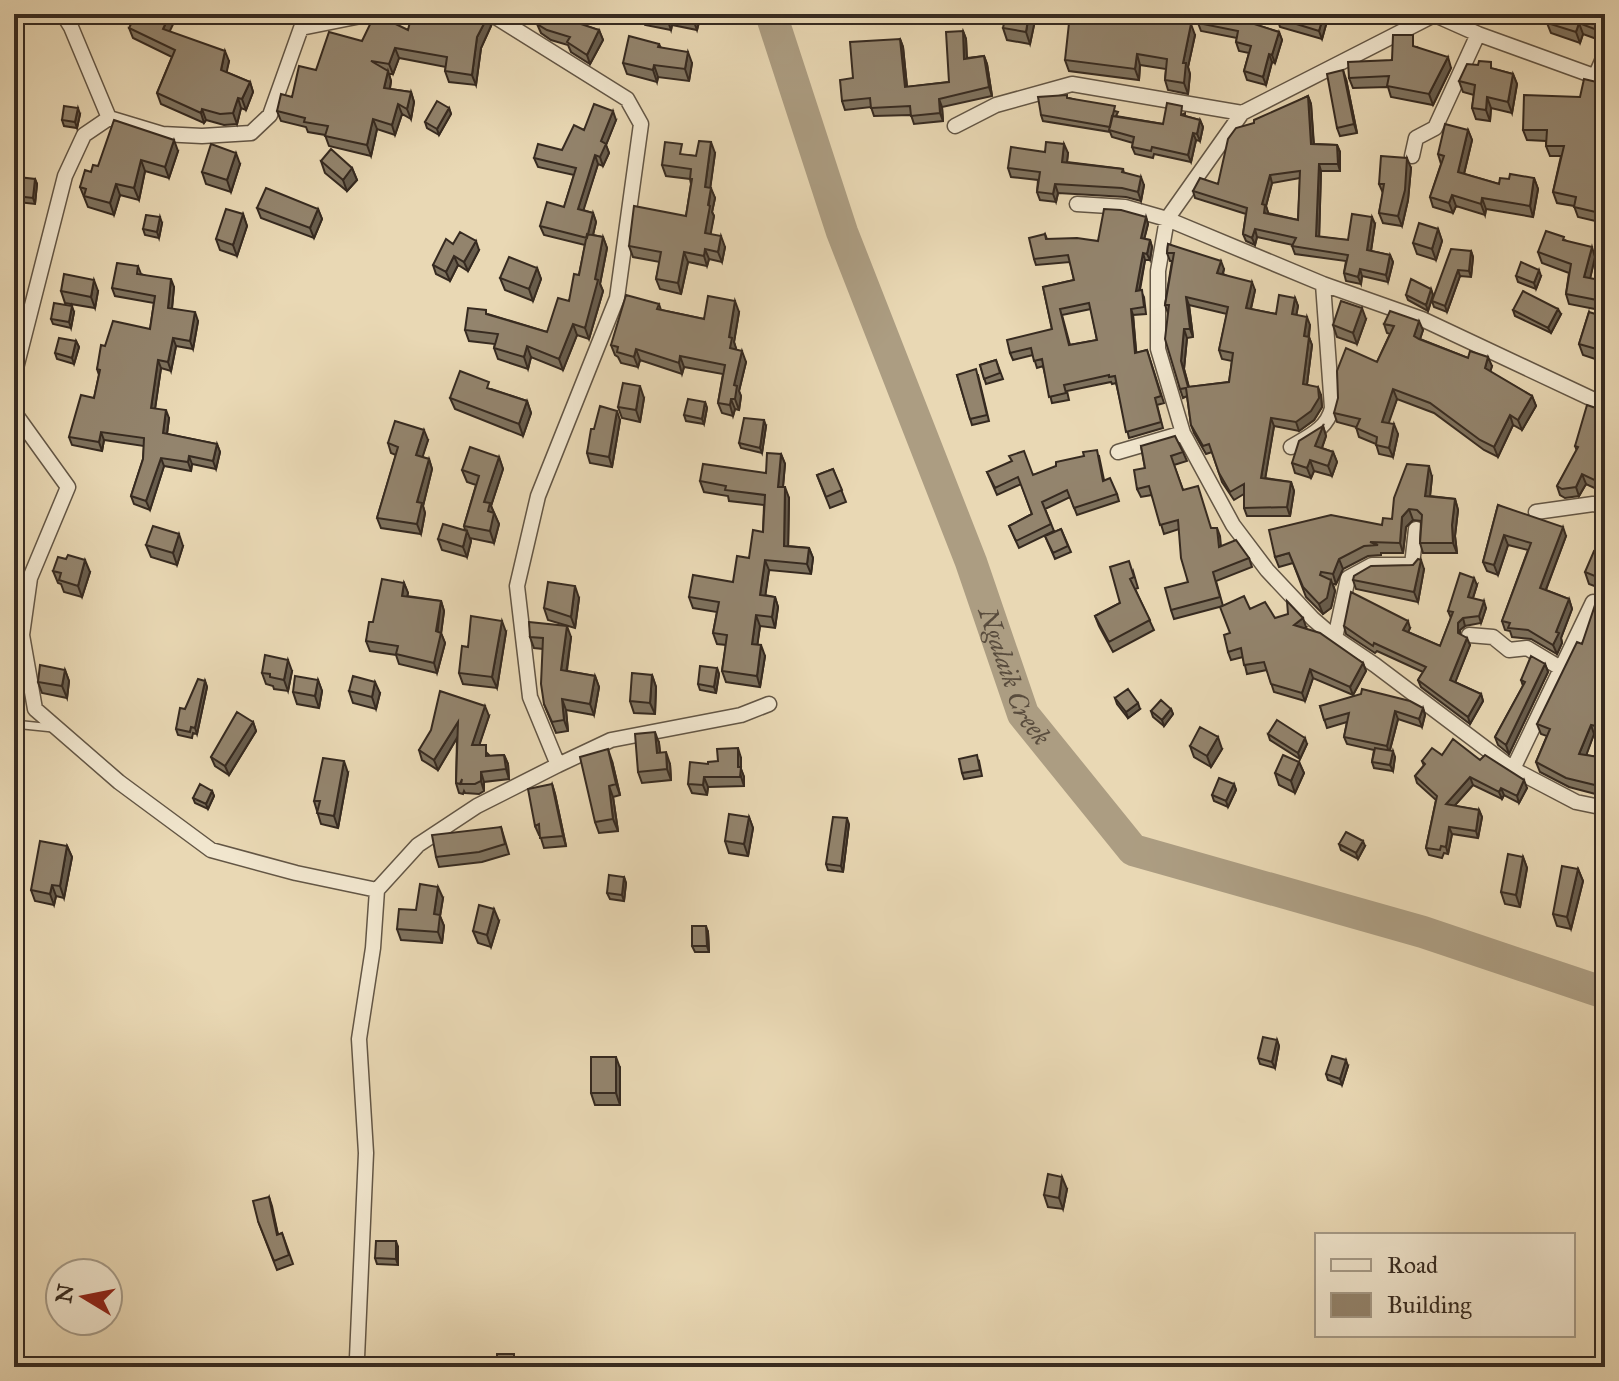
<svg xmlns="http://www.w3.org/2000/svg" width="1619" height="1381" font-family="'IM FELL Great Primer',serif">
  <rect width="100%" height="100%" fill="#e9d8b4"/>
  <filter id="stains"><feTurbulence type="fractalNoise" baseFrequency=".0025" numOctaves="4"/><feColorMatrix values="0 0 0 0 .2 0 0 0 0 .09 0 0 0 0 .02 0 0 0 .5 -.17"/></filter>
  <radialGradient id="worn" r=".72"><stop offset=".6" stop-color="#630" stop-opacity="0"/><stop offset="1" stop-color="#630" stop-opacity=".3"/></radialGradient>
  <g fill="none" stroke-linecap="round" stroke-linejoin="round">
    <!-- river -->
    <path stroke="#ac9d82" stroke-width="32" id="s1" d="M 771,14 L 842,232 L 971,562 L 1023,714 L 1133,850 L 1423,932 L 1605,993"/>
    <!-- service casing -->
    <g stroke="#635645" stroke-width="10">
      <path id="service" d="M 14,724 L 53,728"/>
    </g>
    <!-- minor casing -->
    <g stroke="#635645" stroke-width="17">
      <path id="minor" d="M 63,14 L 71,27 L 109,118
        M 1433,14 L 1478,34 L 1605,80
        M 1434,15 L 1242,113 L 1167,219 L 1158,271 L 1158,349 L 1183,433 L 1233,525 L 1267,570 L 1313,619 L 1335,638 L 1375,665 L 1513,769 L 1576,802 L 1605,808
        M 1595,77 L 1605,54
        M 955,126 L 996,105 L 1072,84 L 1242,113
        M 1412,156 L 1416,138 L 1435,128 L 1478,34
        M 1077,204 L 1125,207 L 1167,219 L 1323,284 L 1422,319 L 1605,405
        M 14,376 L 65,176 L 84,135 L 109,118 L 162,134 L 202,136 L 251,133 L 270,115 L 301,28 L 371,14
        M 14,412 L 68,487 L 30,578 L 22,635 L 35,709 L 119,782 L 211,850 L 296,873 L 377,890
        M 1291,447 C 1309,436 1327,429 1332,408 L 1323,284
        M 1118,452 L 1183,433
        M 1536,512 L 1593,504 L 1605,506
        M 1469,635 L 1493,637 L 1509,650 L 1527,648 L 1562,669
        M 1335,638 L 1348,578 L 1372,565 L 1412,565 L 1416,529
        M 558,765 L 611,740 L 741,715 L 769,704
        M 1513,769 L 1593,602
        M 360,1367 L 357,1358 L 366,1153 L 359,1039 L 373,948 L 377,890 L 418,845 L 477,806 L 558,765 L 530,697 L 517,586 L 538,496 L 617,298 L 641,124 L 627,99 L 491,14"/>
    </g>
    <!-- service -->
    <use href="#service" stroke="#f1e6ce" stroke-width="7"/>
    <!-- minor -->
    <use href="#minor" stroke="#f1e6ce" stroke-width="14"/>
  </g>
  <!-- wall -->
  <path fill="#7e725e" stroke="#362a20" stroke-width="2" fill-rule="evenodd" d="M 101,14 L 119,14 L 116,20 Z
    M 516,14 L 556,14 L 556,16 L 599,30 L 603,40 L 590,64 L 571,52 L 568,45 L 551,40 L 541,33 L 537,24 L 539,17 Z
    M 641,14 L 701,14 L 697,30 L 672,25 L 671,30 L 645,25 Z
    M 1278,14 L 1329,14 L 1322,39 L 1280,27 L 1277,18 Z
    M 1605,14 L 1605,42 L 1583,34 L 1580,43 L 1551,33 L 1547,23 Z
    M 1170,20 L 1195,35 L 1188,67 L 1190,74 L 1188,94 L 1168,90 L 1165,80 L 1166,69 L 1140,65 L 1139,80 L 1069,71 L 1065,60 Z
    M 1247,22 L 1279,32 L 1282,40 L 1275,63 L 1272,62 L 1266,85 L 1247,80 L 1244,71 L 1249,53 L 1239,51 L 1236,42 L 1237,38 L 1201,31 L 1198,23 Z
    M 1034,25 L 1030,44 L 1007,40 L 1003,28 Z
    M 491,26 L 481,48 L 476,85 L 449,82 L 445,71 L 446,67 L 399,58 L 393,74 L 389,74 L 391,81 L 390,89 L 411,92 L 414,102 L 411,119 L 402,114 L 395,135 L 377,129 L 371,156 L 329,146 L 325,135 L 308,132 L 306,127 L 281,121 L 277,111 L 292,97 L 316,70 L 362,41 L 408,30 Z
    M 129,28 L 170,32 L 229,61 L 226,72 L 250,82 L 253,92 L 246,110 L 241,108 L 237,124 L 224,125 L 206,120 L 204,123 L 161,104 L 157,93 L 172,57 L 133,38 Z
    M 963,31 L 966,39 L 967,58 L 984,56 L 987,64 L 992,96 L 942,107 L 943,121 L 914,124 L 911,115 L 874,116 L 871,107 L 845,110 L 842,101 L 853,78 L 900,39 L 903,47 L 907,87 L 949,82 Z
    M 659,44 L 661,48 L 692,63 L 689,81 L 658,77 L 657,82 L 627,74 L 623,63 Z
    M 1417,47 L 1451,68 L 1433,105 L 1391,97 L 1388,87 L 1353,88 L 1349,78 L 1392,60 Z
    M 1494,69 L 1513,74 L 1517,84 L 1512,113 L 1491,108 L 1490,121 L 1476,119 L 1472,108 L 1474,95 L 1463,92 L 1459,81 Z
    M 1346,79 L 1357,133 L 1340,136 L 1337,128 Z
    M 1605,84 L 1605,219 L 1604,223 L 1578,217 L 1574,206 L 1557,203 L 1553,192 L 1561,156 L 1550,156 L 1546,146 L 1546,141 L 1527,140 L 1523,130 Z
    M 1308,96 L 1311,104 L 1314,144 L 1337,145 L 1340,152 L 1340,171 L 1321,171 L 1319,237 L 1348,240 L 1375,224 L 1371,251 L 1390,255 L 1393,262 L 1388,282 L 1362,276 L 1361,284 L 1346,281 L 1344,273 L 1346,261 L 1295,254 L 1292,246 L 1293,245 L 1257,237 L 1255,245 L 1246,241 L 1243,234 L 1246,214 L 1195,198 L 1193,191 L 1218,184 L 1254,123 ZM 1300,178 L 1298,220 L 1268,213 L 1266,206 L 1272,183 Z
    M 1069,98 L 1118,112 L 1116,116 L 1163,124 L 1185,113 L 1185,116 L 1200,120 L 1203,127 L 1200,141 L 1196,140 L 1191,162 L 1154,154 L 1153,158 L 1135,154 L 1132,147 L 1133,143 L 1112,137 L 1110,132 L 1043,121 L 1041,115 Z
    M 449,108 L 451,114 L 439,135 L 427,128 L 425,122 Z
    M 80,114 L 77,128 L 64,126 L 62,120 Z
    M 616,120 L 606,145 L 609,153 L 603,166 L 598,164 L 583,210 L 593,213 L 596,222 L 593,235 L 603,237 L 607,248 L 600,284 L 603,291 L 589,339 L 577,335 L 563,370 L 531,357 L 528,369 L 498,359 L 494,348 L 495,344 L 469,341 L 465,330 L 488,314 L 547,332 L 569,301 L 579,275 L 585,245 L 544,235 L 540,226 L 564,207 L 574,175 L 538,167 L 534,158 L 562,150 L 584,130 Z
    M 1468,130 L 1472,140 L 1464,174 L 1499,184 L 1509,179 L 1534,178 L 1538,189 L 1533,217 L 1486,209 L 1485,215 L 1456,206 L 1453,213 L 1433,207 L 1430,197 L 1441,164 L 1438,154 Z
    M 178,151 L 169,178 L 145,171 L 139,200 L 120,195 L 114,215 L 88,207 L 80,187 L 91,172 L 98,166 Z
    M 1045,152 L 1068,153 L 1067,162 L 1123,169 L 1124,173 L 1144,185 L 1141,201 L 1126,197 L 1058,193 L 1056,202 L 1040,200 L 1037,192 L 1038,180 L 1011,177 L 1008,168 Z
    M 715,153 L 710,188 L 715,198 L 712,212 L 714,216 L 710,234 L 725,247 L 722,262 L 709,259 L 707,266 L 688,262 L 681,294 L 660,289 L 656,279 L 660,262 L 633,257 L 629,246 L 686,216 L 691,184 L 690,179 L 666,176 L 662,165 L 686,155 L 696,156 Z
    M 321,161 L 352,168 L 357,180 L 347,191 L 325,173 Z
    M 240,164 L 231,192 L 206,184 L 202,172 Z
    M 1411,168 L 1408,200 L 1402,226 L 1383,223 L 1379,213 L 1383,193 L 1379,184 Z
    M 35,179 L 37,184 L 35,204 L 18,202 L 16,196 Z
    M 257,208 L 318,209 L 322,219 L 314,238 L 261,218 Z
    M 243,214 L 247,226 L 237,256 L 220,250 L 216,239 Z
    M 1146,217 L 1148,224 L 1144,239 L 1150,240 L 1152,247 L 1150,260 L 1145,260 L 1140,290 L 1144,297 L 1146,314 L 1133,315 L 1136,353 L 1147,350 L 1164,403 L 1157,405 L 1163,428 L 1129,438 L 1116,383 L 1112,384 L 1111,382 L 1067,391 L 1069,400 L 1052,403 L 1043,366 L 1037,368 L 1033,355 L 1013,360 L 1010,353 L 1052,329 L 1043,287 L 1074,280 L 1070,262 L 1036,265 L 1034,259 L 1045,234 L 1047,239 L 1098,241 ZM 1091,309 L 1097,340 L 1070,345 L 1062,315 Z
    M 162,223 L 159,238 L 145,235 L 143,229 Z
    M 1438,229 L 1442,241 L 1436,260 L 1417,254 L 1413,243 Z
    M 1565,240 L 1595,257 L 1590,278 L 1604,290 L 1600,310 L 1569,304 L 1566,294 L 1569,273 L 1542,263 L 1538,252 Z
    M 453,244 L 479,250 L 468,271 L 458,265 L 450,281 L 436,274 L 433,265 Z
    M 1168,244 L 1224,269 L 1223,274 L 1255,290 L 1251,309 L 1276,314 L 1295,298 L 1298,306 L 1296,315 L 1310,325 L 1309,337 L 1312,345 L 1307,384 L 1321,395 L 1322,407 L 1314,420 L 1299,431 L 1274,426 L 1265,478 L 1291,482 L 1294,491 L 1290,516 L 1247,516 L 1244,508 L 1244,494 L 1234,500 L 1222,482 L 1212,452 L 1206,454 L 1194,433 L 1191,425 L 1187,396 L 1183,398 L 1180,389 L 1168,313 L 1165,305 L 1172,261 L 1170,261 L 1167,253 ZM 1189,305 L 1227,314 L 1219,350 L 1222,359 L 1232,361 L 1229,382 L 1189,387 L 1184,369 L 1187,338 L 1193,337 Z
    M 1471,251 L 1473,257 L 1471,277 L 1460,276 L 1447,312 L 1434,307 L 1432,301 Z
    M 138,266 L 141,274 L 174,287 L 172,309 L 198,321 L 193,349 L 176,346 L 171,371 L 161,368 L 155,408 L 169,418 L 167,434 L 217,444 L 220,452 L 216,469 L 192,464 L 191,471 L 164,466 L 150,510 L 134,504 L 131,496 L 143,459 L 144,446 L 104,440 L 102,451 L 72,445 L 69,437 L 94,398 L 99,375 L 97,369 L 105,346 L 150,329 L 154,303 L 115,296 L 112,288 Z
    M 537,268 L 541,279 L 533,301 L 505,290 L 500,278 Z
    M 1516,276 L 1541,276 L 1536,289 L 1518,282 Z
    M 1431,289 L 1433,295 L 1428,311 L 1408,300 L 1406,295 Z
    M 61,291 L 98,291 L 95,308 L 65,303 Z
    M 659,304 L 661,310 L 704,319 L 739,312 L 734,342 L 736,349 L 746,362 L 739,391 L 741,396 L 739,410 L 735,409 L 733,416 L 722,413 L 718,403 L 723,374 L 684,367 L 682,374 L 640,360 L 638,367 L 621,363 L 618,357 L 615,355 L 611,345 Z
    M 1513,310 L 1561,314 L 1551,333 L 1515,316 Z
    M 74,312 L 71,328 L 53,324 L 51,319 Z
    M 1589,312 L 1604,362 L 1583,355 L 1579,344 Z
    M 1366,319 L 1357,344 L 1337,337 L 1333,325 Z
    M 1384,324 L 1423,330 L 1420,339 L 1468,358 L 1492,366 L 1490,372 L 1532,396 L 1536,406 L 1522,430 L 1513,425 L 1498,457 L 1484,450 L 1434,413 L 1397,399 L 1388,423 L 1398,434 L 1393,457 L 1379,454 L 1376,444 L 1359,437 L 1356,427 L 1337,422 L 1334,413 L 1377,362 L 1390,334 L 1387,333 Z
    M 76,341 L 79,347 L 74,364 L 57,359 L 55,353 Z
    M 996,360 L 1003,379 L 986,384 L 980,365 Z
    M 957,375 L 978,375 L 989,421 L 972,425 Z
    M 491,389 L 527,401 L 531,413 L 523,436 L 455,409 L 450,398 Z
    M 644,398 L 640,422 L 622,418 L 618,407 Z
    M 705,402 L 707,408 L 704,424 L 686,421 L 684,415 Z
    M 1605,411 L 1605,493 L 1586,484 L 1579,496 L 1565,498 L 1560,495 L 1557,486 L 1577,451 L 1575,446 Z
    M 620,420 L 612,467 L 590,463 L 587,453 L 594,429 Z
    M 766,426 L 762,453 L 741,448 L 739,443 Z
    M 1323,426 L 1326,436 L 1322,448 L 1333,452 L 1337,462 L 1332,476 L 1314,471 L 1311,478 L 1295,473 L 1292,463 Z
    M 428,440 L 422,457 L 429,459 L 432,469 L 423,506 L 425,513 L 421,534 L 381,528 L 377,518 L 396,455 L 391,453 L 388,443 Z
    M 1141,446 L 1183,452 L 1187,461 L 1174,465 L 1183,490 L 1211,528 L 1217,528 L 1220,536 L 1221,546 L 1249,558 L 1252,567 L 1216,581 L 1223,606 L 1174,619 L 1171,610 L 1188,582 L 1179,529 L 1164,534 L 1152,495 L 1141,497 L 1137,489 L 1145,468 Z
    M 781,454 L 785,464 L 783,487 L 789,498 L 788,546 L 809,548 L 813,558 L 811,574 L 769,570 L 765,595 L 775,597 L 778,607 L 775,628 L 760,626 L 757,645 L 765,656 L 760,687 L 726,682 L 722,671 L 726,645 L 717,644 L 713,633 L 717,612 L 693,608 L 689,597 L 733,582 L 749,558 L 763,532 L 764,505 L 729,501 L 728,496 L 704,492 L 700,481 L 766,473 Z
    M 1099,456 L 1104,480 L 1117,494 L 1119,501 L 1077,515 L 1070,497 L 1045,509 L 1054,531 L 1019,548 L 1009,526 L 1032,514 L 1021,484 L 997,495 L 987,472 L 1033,475 Z
    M 499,457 L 503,469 L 491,506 L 499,524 L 494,543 L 470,538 L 471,541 L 467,557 L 442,550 L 438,539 L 465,530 L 464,526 L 476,485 L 467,482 L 462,470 Z
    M 833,469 L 846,502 L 830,508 L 817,475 Z
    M 1432,477 L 1430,496 L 1455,499 L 1458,510 L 1455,536 L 1457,553 L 1423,553 L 1420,543 L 1421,521 L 1413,520 L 1406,527 L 1403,553 L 1381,553 L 1381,555 L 1368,556 L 1343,569 L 1336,584 L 1333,584 L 1335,591 L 1331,608 L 1323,614 L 1306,597 L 1293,563 L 1279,567 L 1275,557 L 1382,525 L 1392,519 Z
    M 1498,505 L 1566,536 L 1546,590 L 1569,599 L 1572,609 L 1561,638 L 1562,643 L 1557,654 L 1531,639 L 1512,637 L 1510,631 L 1505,630 L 1502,621 L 1528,550 L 1508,545 L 1498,575 L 1487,571 L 1483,562 Z
    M 1061,529 L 1071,552 L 1055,559 L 1045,536 Z
    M 146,545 L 183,546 L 177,565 L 151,557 Z
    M 1605,555 L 1605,590 L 1589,584 L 1585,572 Z
    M 1413,565 L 1424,569 L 1418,602 L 1356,589 L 1353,580 Z
    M 53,571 L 90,572 L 82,597 L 64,592 L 61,584 L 58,583 Z
    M 1133,571 L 1138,588 L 1135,589 L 1154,630 L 1113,652 L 1099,626 L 1095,616 L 1120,603 Z
    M 404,583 L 408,593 L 407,596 L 441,601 L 444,611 L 441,633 L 445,643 L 437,673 L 399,664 L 396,655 L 370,651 L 366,641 L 373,622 Z
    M 1477,585 L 1473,598 L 1486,608 L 1481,623 L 1465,626 L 1460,630 L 1460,634 L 1470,645 L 1455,682 L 1481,694 L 1483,701 L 1470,724 L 1421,687 L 1418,680 L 1423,672 L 1377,651 L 1375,653 L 1346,634 L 1344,626 L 1410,628 L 1408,632 L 1440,646 L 1451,618 L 1448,611 Z
    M 579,598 L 575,628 L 548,620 L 544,608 Z
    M 1250,609 L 1275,618 L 1306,627 L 1304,628 L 1363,663 L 1366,671 L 1353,695 L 1313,678 L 1305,701 L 1274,692 L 1267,670 L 1247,674 L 1243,657 L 1231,660 L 1228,652 L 1230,633 Z
    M 506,632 L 497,688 L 463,684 L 459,673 Z
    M 530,637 L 571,637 L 567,671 L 595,676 L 599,687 L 594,715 L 566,710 L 568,731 L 556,733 L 544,704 L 543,649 L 534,648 Z
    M 1545,664 L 1548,672 L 1509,754 L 1498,745 L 1495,737 L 1523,686 L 1521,680 Z
    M 717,668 L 719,674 L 716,693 L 700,690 L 698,684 Z
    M 65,670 L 69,681 L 67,698 L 42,693 L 38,682 Z
    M 292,671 L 288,691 L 274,689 L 273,686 L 266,684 L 262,673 Z
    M 652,675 L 656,687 L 655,714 L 634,713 L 630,701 Z
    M 318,680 L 322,691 L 319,708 L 297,704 L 293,692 Z
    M 205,681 L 207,687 L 197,734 L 193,733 L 192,738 L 178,735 L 176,729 L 185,709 Z
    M 349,691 L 380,693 L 376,709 L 353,703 Z
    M 1115,698 L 1140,709 L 1128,718 L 1117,704 Z
    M 1603,701 L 1605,701 L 1605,737 L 1594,734 L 1586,755 L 1605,758 L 1605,788 L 1603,796 L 1569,787 L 1540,772 L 1536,762 L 1547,736 L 1541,734 L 1537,724 Z
    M 1320,706 L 1423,708 L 1425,715 L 1422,727 L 1398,719 L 1390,750 L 1395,757 L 1393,771 L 1374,768 L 1372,762 L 1374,750 L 1347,744 L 1344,737 L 1347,722 L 1327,728 Z
    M 1171,709 L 1173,714 L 1164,726 L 1153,717 L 1151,711 Z
    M 489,716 L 479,745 L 490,756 L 504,755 L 508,764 L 509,779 L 484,782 L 484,791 L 479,794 L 465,793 L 464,791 L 463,794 L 459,793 L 456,783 L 457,738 L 438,770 L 422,760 L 419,750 Z
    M 253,722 L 256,731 L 229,775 L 215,766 L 211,757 Z
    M 1268,734 L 1307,744 L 1300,759 L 1270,740 Z
    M 659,743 L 660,752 L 670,764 L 671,780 L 642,783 L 638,772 Z
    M 1190,746 L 1222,749 L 1211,767 L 1194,757 Z
    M 1442,755 L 1480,760 L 1527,788 L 1519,803 L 1504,795 L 1502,799 L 1473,785 L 1454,806 L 1479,810 L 1482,817 L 1478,838 L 1452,834 L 1448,854 L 1444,853 L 1442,858 L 1429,855 L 1426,848 L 1436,800 L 1417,783 L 1415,776 L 1424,766 L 1422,761 Z
    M 741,758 L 741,769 L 744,777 L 744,786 L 708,787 L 707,795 L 692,793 L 688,784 L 708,764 Z
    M 612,761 L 620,795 L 613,797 L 618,831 L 599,833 L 595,822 Z
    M 979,761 L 982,776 L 964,779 L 962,773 Z
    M 1299,762 L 1304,773 L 1295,793 L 1279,785 L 1275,773 Z
    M 348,773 L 338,828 L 321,824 L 314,801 Z
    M 552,784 L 555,794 L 566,846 L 544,848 L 540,835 L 539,835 L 535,826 Z
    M 1234,784 L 1236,790 L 1228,807 L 1214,801 L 1212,795 Z
    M 212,791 L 214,796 L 208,809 L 195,803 L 193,798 Z
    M 749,817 L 753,828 L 748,856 L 729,853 L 725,841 Z
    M 849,824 L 843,872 L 828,870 L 826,864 Z
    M 501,827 L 509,854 L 482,862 L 439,867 L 436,857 Z
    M 1339,844 L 1365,846 L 1358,859 L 1341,850 Z
    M 67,846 L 72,857 L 64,898 L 56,896 L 54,905 L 35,901 L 31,890 Z
    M 1523,857 L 1527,868 L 1520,907 L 1505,904 L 1501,892 Z
    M 1578,869 L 1583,881 L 1571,929 L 1557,926 L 1553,914 Z
    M 624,877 L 626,883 L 624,901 L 610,899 L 607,893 Z
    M 443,898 L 440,916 L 444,926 L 442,943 L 401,940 L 397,929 L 416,910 Z
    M 499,921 L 491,947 L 478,943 L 473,931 Z
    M 708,932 L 709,952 L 695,952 L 692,946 Z
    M 1277,1040 L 1279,1046 L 1275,1068 L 1260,1064 L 1258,1058 Z
    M 1348,1066 L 1342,1085 L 1328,1080 L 1326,1074 Z
    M 620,1068 L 620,1105 L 595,1105 L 591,1093 Z
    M 1067,1189 L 1063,1209 L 1048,1207 L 1044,1195 Z
    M 269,1197 L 278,1235 L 282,1233 L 293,1264 L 277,1270 L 258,1221 Z
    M 398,1247 L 398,1265 L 377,1264 L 375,1258 Z"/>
  <!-- shaded-wall -->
  <path fill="#675c4c" stroke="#362a20" stroke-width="2" d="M 14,14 L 19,14 L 14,37 Z
    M 170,14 L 178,14 L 166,39 L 163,29 Z
    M 668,14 L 672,25 L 671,30 L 667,18 Z
    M 694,14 L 701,14 L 697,30 L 693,19 Z
    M 1029,14 L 1034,25 L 1030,44 L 1026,32 Z
    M 1165,14 L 1172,14 L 1167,29 L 1163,18 Z
    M 1244,14 L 1250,14 L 1245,28 L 1242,20 Z
    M 1324,14 L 1329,14 L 1322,39 L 1319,31 Z
    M 488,16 L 491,26 L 481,48 L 476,85 L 472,75 L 477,37 Z
    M 1579,23 L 1583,34 L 1580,43 L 1576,32 Z
    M 1191,24 L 1195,35 L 1188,67 L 1190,74 L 1188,94 L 1184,83 L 1183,63 Z
    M 599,30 L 603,40 L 590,64 L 587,55 Z
    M 963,31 L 966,39 L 967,67 L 964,59 Z
    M 1279,32 L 1282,40 L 1275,63 L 1272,55 Z
    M 900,39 L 903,47 L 908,96 L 905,87 Z
    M 395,48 L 399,58 L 393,74 L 389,64 Z
    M 225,51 L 229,61 L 225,80 L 221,70 Z
    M 688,52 L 692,63 L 689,81 L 685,69 Z
    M 1137,54 L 1140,65 L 1139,80 L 1135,69 Z
    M 1269,54 L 1272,62 L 1266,85 L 1263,77 Z
    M 984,56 L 987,64 L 992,96 L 989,87 Z
    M 1448,57 L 1451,68 L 1433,105 L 1429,94 Z
    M 654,65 L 658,77 L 657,82 L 653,70 Z
    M 1343,70 L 1346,79 L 1357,133 L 1354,124 Z
    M 388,71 L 391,81 L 388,98 L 384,88 Z
    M 1513,74 L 1517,84 L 1512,113 L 1508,102 Z
    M 250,82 L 253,92 L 246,110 L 242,99 Z
    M 411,92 L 414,102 L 411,119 L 407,109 Z
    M 1308,96 L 1311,104 L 1314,151 L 1311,144 Z
    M 1487,97 L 1491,108 L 1490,121 L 1486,110 Z
    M 238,98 L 241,108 L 237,124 L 233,113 Z
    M 939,99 L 942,107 L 943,121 L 940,113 Z
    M 398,104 L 402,114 L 395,135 L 392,125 Z
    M 78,108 L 80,114 L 77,128 L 75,122 Z
    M 449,108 L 451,114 L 439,135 L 437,129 Z
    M 202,109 L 206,120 L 204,123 L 201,113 Z
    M 613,111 L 616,120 L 606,145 L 609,153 L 603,166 L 600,157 L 601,141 Z
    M 373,119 L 377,129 L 371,156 L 367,145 Z
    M 1200,120 L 1203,127 L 1200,141 L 1197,134 Z
    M 1468,130 L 1472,140 L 1462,182 L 1458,172 Z
    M 1193,133 L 1196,140 L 1191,162 L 1188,155 Z
    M 174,140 L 178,151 L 169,178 L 165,167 Z
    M 711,142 L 715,153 L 709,197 L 705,187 Z
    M 1064,144 L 1068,153 L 1066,170 L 1062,162 Z
    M 1337,145 L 1340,152 L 1340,171 L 1338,164 Z
    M 236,153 L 240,164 L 231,192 L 227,180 Z
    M 595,155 L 598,164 L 581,218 L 578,209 Z
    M 1407,158 L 1411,168 L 1408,200 L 1402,226 L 1398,216 Z
    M 141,160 L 145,171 L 139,200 L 134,188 Z
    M 1319,164 L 1321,171 L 1319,243 L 1316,236 Z
    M 352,168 L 357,180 L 347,191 L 343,180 Z
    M 1270,175 L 1272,183 L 1266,206 L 1268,212 L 1267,220 L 1262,204 Z
    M 1141,177 L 1144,185 L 1141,201 L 1138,192 Z
    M 1534,178 L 1538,189 L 1533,217 L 1530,206 Z
    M 35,179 L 37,184 L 35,204 L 33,198 Z
    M 116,184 L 120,195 L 114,215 L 110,203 Z
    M 1055,184 L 1058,193 L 1056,202 L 1053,194 Z
    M 711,188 L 715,198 L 712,212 L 714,216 L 709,243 L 705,233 Z
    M 1605,194 L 1605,219 L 1604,223 L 1600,213 Z
    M 1452,195 L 1456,206 L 1453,213 L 1449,203 Z
    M 1482,198 L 1486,209 L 1485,215 L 1481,204 Z
    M 318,209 L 322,219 L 314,238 L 310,228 Z
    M 593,213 L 596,222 L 590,247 L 587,238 Z
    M 243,214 L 247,226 L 237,256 L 233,245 Z
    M 160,217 L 162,223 L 159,238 L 157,232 Z
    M 1146,217 L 1148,224 L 1143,244 L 1141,238 Z
    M 1372,217 L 1375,224 L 1370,257 L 1367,250 Z
    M 1255,229 L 1257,237 L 1255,245 L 1252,238 Z
    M 1438,229 L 1442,241 L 1436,260 L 1432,249 Z
    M 721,236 L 725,247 L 722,262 L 718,252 Z
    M 603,237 L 607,248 L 600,284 L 603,291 L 589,339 L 585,328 Z
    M 1150,240 L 1152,247 L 1150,260 L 1147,254 Z
    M 476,241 L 479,250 L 468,271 L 464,262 Z
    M 1592,247 L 1595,257 L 1588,288 L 1584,277 Z
    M 705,249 L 709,259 L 707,266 L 704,256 Z
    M 1471,251 L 1473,257 L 1471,277 L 1469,271 Z
    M 684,252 L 688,262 L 681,294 L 678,283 Z
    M 1143,253 L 1145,260 L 1138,297 L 1136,291 Z
    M 1390,255 L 1393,262 L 1388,282 L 1386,275 Z
    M 454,256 L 458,265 L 450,281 L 446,272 Z
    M 1221,261 L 1224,269 L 1220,281 L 1217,273 Z
    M 537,268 L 541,279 L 533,301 L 529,289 Z
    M 1360,269 L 1362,276 L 1361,284 L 1358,277 Z
    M 1458,270 L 1460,276 L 1447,312 L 1445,306 Z
    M 1539,270 L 1541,276 L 1536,289 L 1534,283 Z
    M 171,279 L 174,287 L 171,317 L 168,308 Z
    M 94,280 L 98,291 L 95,308 L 91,297 Z
    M 1600,280 L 1604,290 L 1600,310 L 1597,300 Z
    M 1252,282 L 1255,290 L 1249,316 L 1246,308 Z
    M 1431,289 L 1433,295 L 1428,311 L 1426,305 Z
    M 1186,297 L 1189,305 L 1193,337 L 1190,329 Z
    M 1295,298 L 1298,306 L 1295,323 L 1292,314 Z
    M 735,301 L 739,312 L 734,342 L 736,348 L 734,359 L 730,348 L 729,337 Z
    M 72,306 L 74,312 L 71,328 L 69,322 Z
    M 1362,308 L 1366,319 L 1357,344 L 1353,333 Z
    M 1131,309 L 1133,315 L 1137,360 L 1135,353 Z
    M 1558,309 L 1561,314 L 1551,333 L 1548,328 Z
    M 195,312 L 198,321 L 193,349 L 190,341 Z
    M 1307,317 L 1310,325 L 1307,345 L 1304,336 Z
    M 1419,321 L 1423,330 L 1418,345 L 1414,336 Z
    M 573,324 L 577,335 L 563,370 L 559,359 Z
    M 1184,329 L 1187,338 L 1184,369 L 1191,396 L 1181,361 Z
    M 1605,334 L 1605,359 L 1604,362 L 1600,350 Z
    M 1309,337 L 1312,345 L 1306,392 L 1303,384 Z
    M 173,338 L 176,346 L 171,371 L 168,362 Z
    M 76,341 L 79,347 L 74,364 L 72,358 Z
    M 527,346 L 531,357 L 528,369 L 524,357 Z
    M 636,349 L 640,360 L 638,367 L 634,357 Z
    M 742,351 L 746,362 L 739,391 L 741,396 L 739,410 L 735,399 L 734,385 Z
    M 680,356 L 684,367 L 682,374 L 679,363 Z
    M 1488,357 L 1492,366 L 1488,378 L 1485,368 Z
    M 158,360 L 161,368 L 154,416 L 151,408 Z
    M 640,386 L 644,398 L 640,422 L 636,410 Z
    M 1318,387 L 1321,395 L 1322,407 L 1314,420 L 1299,431 L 1296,422 Z
    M 1393,389 L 1397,399 L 1386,431 L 1382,422 Z
    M 1532,396 L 1536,406 L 1522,430 L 1518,420 Z
    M 731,399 L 735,409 L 733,416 L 730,405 Z
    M 527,401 L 531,413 L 523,436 L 519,424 Z
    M 705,402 L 707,408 L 704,424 L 702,419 Z
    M 166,410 L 169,418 L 166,441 L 163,433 Z
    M 617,411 L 620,420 L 612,467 L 609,457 Z
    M 1510,415 L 1513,425 L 1498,457 L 1494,447 Z
    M 1271,418 L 1274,426 L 1264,486 L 1261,478 Z
    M 764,420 L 766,426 L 762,453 L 760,448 Z
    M 1394,424 L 1398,434 L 1393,457 L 1389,448 Z
    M 1323,426 L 1326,436 L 1319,456 L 1315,446 Z
    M 424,430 L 428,440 L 420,465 L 416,455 Z
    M 101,432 L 104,440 L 102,451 L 99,442 Z
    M 217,444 L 220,452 L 216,469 L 213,461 Z
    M 1333,452 L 1337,462 L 1332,476 L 1328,466 Z
    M 781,454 L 785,464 L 782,497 L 778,487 Z
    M 189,456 L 192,464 L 191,471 L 188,462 Z
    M 499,457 L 503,469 L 491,506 L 499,524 L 494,543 L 490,531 L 484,502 Z
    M 161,458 L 164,466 L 150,510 L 146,501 Z
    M 429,459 L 432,469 L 423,506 L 425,513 L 421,534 L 417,524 L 417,502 Z
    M 1310,460 L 1314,471 L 1311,478 L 1307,468 Z
    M 1429,466 L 1432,477 L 1429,506 L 1425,496 Z
    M 1582,474 L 1586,484 L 1579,496 L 1576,487 Z
    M 1291,482 L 1294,491 L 1290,516 L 1287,507 Z
    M 785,487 L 789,498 L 788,556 L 784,546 Z
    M 1455,499 L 1458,510 L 1455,536 L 1457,553 L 1453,543 L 1452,525 Z
    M 1409,509 L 1413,520 L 1406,527 L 1403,553 L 1400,543 L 1402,517 Z
    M 1563,527 L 1566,536 L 1543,597 L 1540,588 Z
    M 467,531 L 471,541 L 467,557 L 463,547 Z
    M 179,534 L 183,546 L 177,565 L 173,553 Z
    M 1504,535 L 1508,545 L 1498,575 L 1494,565 Z
    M 809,548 L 813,558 L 811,574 L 807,564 Z
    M 1339,559 L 1343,569 L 1336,584 L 1333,574 Z
    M 85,560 L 90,572 L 82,597 L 78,586 Z
    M 765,560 L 769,570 L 764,605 L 760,595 Z
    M 1421,560 L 1424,569 L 1418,602 L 1414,592 Z
    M 1605,571 L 1605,588 L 1602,579 Z
    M 1474,578 L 1477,585 L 1471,604 L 1468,597 Z
    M 1331,580 L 1335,591 L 1331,608 L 1323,614 L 1319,604 Z
    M 404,583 L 408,593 L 405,606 L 402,596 Z
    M 575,586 L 579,598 L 575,628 L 571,617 Z
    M 775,597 L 778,607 L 775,628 L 772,617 Z
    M 1569,599 L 1572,609 L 1561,638 L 1562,643 L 1557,654 L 1553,645 L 1556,632 Z
    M 441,601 L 444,611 L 441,634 L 441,633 L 445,643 L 437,673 L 434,663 Z
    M 1484,601 L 1486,608 L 1481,623 L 1479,616 Z
    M 756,615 L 760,626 L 756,655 L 752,644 Z
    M 1303,618 L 1306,627 L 1297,634 L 1294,625 Z
    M 1463,618 L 1465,626 L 1460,630 L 1460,640 L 1458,633 L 1458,623 Z
    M 502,621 L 506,632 L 497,688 L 492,677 Z
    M 1408,621 L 1410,628 L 1406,637 L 1403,630 Z
    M 567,626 L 571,637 L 565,681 L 561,670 Z
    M 1467,638 L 1470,645 L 1453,688 L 1450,680 Z
    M 761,645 L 765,656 L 760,687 L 757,676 Z
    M 288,660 L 292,671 L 288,691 L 284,680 Z
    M 1363,663 L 1366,671 L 1353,695 L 1350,687 Z
    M 1545,664 L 1548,672 L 1509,754 L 1506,745 Z
    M 717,668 L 719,674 L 716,693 L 714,687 Z
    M 1310,669 L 1313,678 L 1305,701 L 1302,693 Z
    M 65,670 L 69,681 L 67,698 L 62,686 Z
    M 652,675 L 656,687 L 655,714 L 650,703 Z
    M 595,676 L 599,687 L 594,715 L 590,704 Z
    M 318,680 L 322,691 L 319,708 L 315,696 Z
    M 1605,680 L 1605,697 L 1599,709 L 1596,699 Z
    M 205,681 L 207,687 L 197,734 L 195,728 Z
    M 375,682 L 380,693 L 376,709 L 372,697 Z
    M 1481,694 L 1483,701 L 1470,724 L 1468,717 Z
    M 562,699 L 566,710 L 568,731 L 564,720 Z
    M 1138,703 L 1140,709 L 1128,718 L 1126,712 Z
    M 485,706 L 489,716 L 476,755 L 472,745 Z
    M 1423,708 L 1425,715 L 1422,727 L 1419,719 Z
    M 1171,709 L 1173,714 L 1164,726 L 1162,720 Z
    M 1395,711 L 1398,719 L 1389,753 L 1387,746 Z
    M 253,722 L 256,731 L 229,775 L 225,766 Z
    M 458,722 L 461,731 L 438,770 L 434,760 Z
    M 1591,725 L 1594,734 L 1583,764 L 1579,754 Z
    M 655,732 L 659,743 L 661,764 L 657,753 Z
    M 1218,737 L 1222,749 L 1211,767 L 1207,756 Z
    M 1305,738 L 1307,744 L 1300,759 L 1298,753 Z
    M 738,748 L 741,758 L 741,769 L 744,777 L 744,786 L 738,767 Z
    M 608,749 L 612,761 L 620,795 L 616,784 Z
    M 1393,751 L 1395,757 L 1393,771 L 1390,765 Z
    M 666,752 L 670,764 L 671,780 L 667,769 Z
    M 504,755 L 508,764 L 509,779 L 506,769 Z
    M 344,761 L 348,773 L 338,828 L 334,816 Z
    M 1299,762 L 1304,773 L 1295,793 L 1291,781 Z
    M 14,768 L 19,780 L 14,803 Z
    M 481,772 L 484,782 L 484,791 L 481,781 Z
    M 704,777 L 708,787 L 707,795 L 703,785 Z
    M 1470,777 L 1473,785 L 1449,812 L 1446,804 Z
    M 1601,778 L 1604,788 L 1603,796 L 1599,786 Z
    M 1524,780 L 1527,788 L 1519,803 L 1517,796 Z
    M 552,784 L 555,794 L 566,846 L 563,836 Z
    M 1234,784 L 1236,790 L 1228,807 L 1226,801 Z
    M 609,786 L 613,797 L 618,831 L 613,819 Z
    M 1501,788 L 1504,795 L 1502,799 L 1499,792 Z
    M 212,791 L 214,796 L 208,809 L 206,804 Z
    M 1479,810 L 1482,817 L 1478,838 L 1476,831 Z
    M 749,817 L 753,828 L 748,856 L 744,844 Z
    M 847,818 L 849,824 L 843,872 L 841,866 Z
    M 1449,827 L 1452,834 L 1448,854 L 1446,847 Z
    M 1363,841 L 1365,846 L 1358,859 L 1356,853 Z
    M 67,846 L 72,857 L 64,898 L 60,886 Z
    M 1523,857 L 1527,868 L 1520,907 L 1516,895 Z
    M 1578,869 L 1583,881 L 1571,929 L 1567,917 Z
    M 624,877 L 626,883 L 624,901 L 622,895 Z
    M 52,885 L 56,896 L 54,905 L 50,894 Z
    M 438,887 L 443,898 L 440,916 L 444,926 L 442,943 L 438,932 L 434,914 Z
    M 494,909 L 499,921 L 491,947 L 487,935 Z
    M 706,926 L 708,932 L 709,952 L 707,946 Z
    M 1277,1040 L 1279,1046 L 1275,1068 L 1272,1062 Z
    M 616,1057 L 620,1068 L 620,1105 L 616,1093 Z
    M 1346,1060 L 1348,1066 L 1342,1085 L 1340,1079 Z
    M 1062,1177 L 1067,1189 L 1063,1209 L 1059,1198 Z
    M 269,1197 L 272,1206 L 280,1244 L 277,1235 Z
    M 396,1241 L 398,1247 L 398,1265 L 396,1259 Z"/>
  <!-- building -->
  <path fill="#93846d" stroke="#362a20" stroke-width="2" fill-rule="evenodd" d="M 146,14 L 170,14 L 163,29 L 225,51 L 221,70 L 250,82 L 242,99 L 238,98 L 233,113 L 220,114 L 202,109 L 201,113 L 157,93 L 175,50 L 129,28 L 134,18 L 142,21 Z
    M 375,14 L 408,30 L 412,14 L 485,14 L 488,16 L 477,37 L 472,75 L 445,71 L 447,57 L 395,48 L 389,64 L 371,61 L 388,71 L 384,88 L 411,92 L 407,109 L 398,104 L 392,125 L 373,119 L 367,145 L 325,136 L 328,126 L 304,122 L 305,118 L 277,111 L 281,94 L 292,97 L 299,66 L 316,70 L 329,32 L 362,41 Z
    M 540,14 L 551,14 L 599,30 L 587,55 L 567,42 L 570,37 L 547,30 L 537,24 Z
    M 644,14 L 668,14 L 667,18 Z
    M 669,14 L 694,14 L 693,19 Z
    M 1006,14 L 1029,14 L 1026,32 L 1003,28 Z
    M 1070,14 L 1165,14 L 1163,18 L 1191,24 L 1183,63 L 1186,63 L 1184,83 L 1165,80 L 1167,59 L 1137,54 L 1135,69 L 1065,60 Z
    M 1200,14 L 1244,14 L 1242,20 L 1279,32 L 1272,55 L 1269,54 L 1263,77 L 1244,71 L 1251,46 L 1236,42 L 1238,31 L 1198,23 Z
    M 1278,14 L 1324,14 L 1319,31 L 1277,18 Z
    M 1551,14 L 1605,14 L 1605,33 L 1579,23 L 1576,32 L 1547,23 Z
    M 963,31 L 964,59 L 984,56 L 989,87 L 939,99 L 940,113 L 911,116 L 910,106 L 871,108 L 870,98 L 842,101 L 840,80 L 853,78 L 850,42 L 900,39 L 905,87 L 949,82 L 946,32 Z
    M 1393,35 L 1413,35 L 1413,46 L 1448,57 L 1429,94 L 1387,86 L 1389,76 L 1349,78 L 1348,62 L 1392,60 Z
    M 629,36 L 659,44 L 658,47 L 688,52 L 685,69 L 654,65 L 653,70 L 623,63 Z
    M 1479,61 L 1491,62 L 1491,68 L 1513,74 L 1508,102 L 1487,97 L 1486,110 L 1472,108 L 1475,85 L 1459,81 L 1467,64 L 1478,65 Z
    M 1343,70 L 1354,124 L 1337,128 L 1327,74 Z
    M 1584,79 L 1605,84 L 1605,194 L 1600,213 L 1574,207 L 1576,197 L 1553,192 L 1564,146 L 1546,146 L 1547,130 L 1523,130 L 1524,95 L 1580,97 Z
    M 1067,95 L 1067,98 L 1115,106 L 1110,127 L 1041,115 L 1038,97 Z
    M 1308,96 L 1311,144 L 1337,145 L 1338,164 L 1319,164 L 1316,236 L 1348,240 L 1352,214 L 1372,217 L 1367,250 L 1390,255 L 1386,275 L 1360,269 L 1358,277 L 1344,273 L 1348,255 L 1292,246 L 1296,238 L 1255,229 L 1252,238 L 1243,234 L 1247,208 L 1193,191 L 1200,178 L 1218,184 L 1228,139 L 1236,128 L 1254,123 L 1254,120 ZM 1300,171 L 1298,220 L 1264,213 L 1265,205 L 1262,204 L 1270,175 Z
    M 437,101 L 449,108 L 437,129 L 425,122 Z
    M 1167,103 L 1182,106 L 1181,115 L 1200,120 L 1197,134 L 1193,133 L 1188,155 L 1152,147 L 1151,151 L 1132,147 L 1134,137 L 1109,130 L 1112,116 L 1163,124 Z
    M 594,104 L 613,111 L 601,141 L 606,144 L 600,157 L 595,155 L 578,209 L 593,213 L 587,238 L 540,226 L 547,202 L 564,207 L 576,168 L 534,158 L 538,144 L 562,150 L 574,125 L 584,130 Z
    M 64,106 L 78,108 L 75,122 L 62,120 Z
    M 114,120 L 174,140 L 165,167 L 141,160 L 134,188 L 116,184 L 110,203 L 84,196 L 86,189 L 80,187 L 85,170 L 91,172 L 93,165 L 98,166 Z
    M 1445,124 L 1468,130 L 1458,172 L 1499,184 L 1500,178 L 1509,179 L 1510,174 L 1534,178 L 1530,206 L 1482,198 L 1481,204 L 1452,195 L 1449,203 L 1430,197 L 1444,156 L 1438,154 Z
    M 699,141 L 711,142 L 705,187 L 711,188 L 708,205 L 710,206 L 705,233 L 721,236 L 718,252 L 705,249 L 704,256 L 684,252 L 678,283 L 656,279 L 661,252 L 629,246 L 634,206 L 686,216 L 692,179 L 690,179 L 691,169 L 662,165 L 665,142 L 682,144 L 680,154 L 696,156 Z
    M 1046,142 L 1064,144 L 1062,162 L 1123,169 L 1122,172 L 1141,177 L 1138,192 L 1122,188 L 1055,184 L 1053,194 L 1037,192 L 1040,172 L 1008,168 L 1011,147 L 1045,152 Z
    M 211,144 L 236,153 L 227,180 L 202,172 Z
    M 331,149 L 352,168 L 343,180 L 321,161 Z
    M 1381,156 L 1407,158 L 1405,190 L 1398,216 L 1379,213 L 1384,184 L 1379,184 Z
    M 18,177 L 35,179 L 33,198 L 16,196 Z
    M 266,188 L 318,209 L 310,228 L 257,208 Z
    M 226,209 L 243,214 L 233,245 L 216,239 Z
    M 1104,209 L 1121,210 L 1146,217 L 1141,238 L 1150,240 L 1147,254 L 1143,253 L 1136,291 L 1142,290 L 1144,307 L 1131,309 L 1135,353 L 1147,350 L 1161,396 L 1155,398 L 1161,422 L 1126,432 L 1115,376 L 1109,377 L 1109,375 L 1064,385 L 1066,393 L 1049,397 L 1042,359 L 1034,361 L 1031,348 L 1010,353 L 1007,340 L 1052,329 L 1043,287 L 1074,280 L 1068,255 L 1034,259 L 1029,238 L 1045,234 L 1046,239 L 1077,238 L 1098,241 ZM 1089,303 L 1097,340 L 1069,345 L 1060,309 Z
    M 146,215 L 160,217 L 157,232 L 143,229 Z
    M 1419,223 L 1438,229 L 1432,249 L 1413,243 Z
    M 1546,231 L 1564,237 L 1563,240 L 1592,247 L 1584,277 L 1600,280 L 1597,300 L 1566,294 L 1571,264 L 1538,252 Z
    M 460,232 L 476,241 L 464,262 L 454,256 L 446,272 L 433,265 L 446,239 L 453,244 Z
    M 587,234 L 603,237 L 595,279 L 598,280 L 585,328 L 573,324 L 559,359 L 527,346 L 524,357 L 494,348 L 498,334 L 465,330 L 468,308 L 486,310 L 486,314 L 547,332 L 558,298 L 569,301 L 574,274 L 579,275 Z
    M 1168,244 L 1221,261 L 1217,273 L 1252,282 L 1246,308 L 1276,314 L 1279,295 L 1295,298 L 1292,314 L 1307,317 L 1304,336 L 1309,337 L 1303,384 L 1318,387 L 1319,398 L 1311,411 L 1296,422 L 1271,418 L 1261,478 L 1291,482 L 1287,507 L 1244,508 L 1244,484 L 1230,492 L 1219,473 L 1209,444 L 1203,446 L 1191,425 L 1186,388 L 1180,389 L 1165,339 L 1169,305 L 1165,305 L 1174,253 L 1167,253 ZM 1186,297 L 1228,307 L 1219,350 L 1233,353 L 1229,382 L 1188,387 L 1181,361 L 1184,329 L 1190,329 Z
    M 1451,249 L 1471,251 L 1469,271 L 1458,270 L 1445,306 L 1432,301 Z
    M 509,257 L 537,268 L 529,289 L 500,278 Z
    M 1521,262 L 1539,270 L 1534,283 L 1516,276 Z
    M 117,263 L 138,266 L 137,274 L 171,279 L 168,308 L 195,312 L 190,341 L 173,338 L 168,362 L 158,360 L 151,408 L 166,410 L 163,433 L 217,444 L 213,461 L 189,456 L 188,462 L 161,458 L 146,501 L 131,496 L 143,459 L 144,438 L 101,432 L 99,442 L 69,437 L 81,395 L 94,398 L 100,370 L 97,369 L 101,345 L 105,346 L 113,321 L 150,329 L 155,296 L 112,288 Z
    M 64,274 L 94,280 L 91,297 L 61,291 Z
    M 1411,279 L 1431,289 L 1426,305 L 1406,295 Z
    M 1523,291 L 1558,309 L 1548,328 L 1513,310 Z
    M 626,295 L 659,304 L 657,309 L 704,319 L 708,296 L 735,301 L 729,337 L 732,338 L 730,348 L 742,351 L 734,385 L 737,386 L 735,399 L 731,399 L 730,405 L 718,403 L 725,365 L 680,356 L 679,363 L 636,349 L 634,357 L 617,352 L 618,347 L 611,345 Z
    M 1341,301 L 1362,308 L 1353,333 L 1333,325 Z
    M 54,303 L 72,306 L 69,322 L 51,319 Z
    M 1390,311 L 1419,321 L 1414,336 L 1419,339 L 1468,358 L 1470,351 L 1488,357 L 1485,368 L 1532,396 L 1518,420 L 1510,415 L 1494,447 L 1480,440 L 1430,403 L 1393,389 L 1382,422 L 1394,424 L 1389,448 L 1376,445 L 1377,437 L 1356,428 L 1360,419 L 1334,413 L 1338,398 L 1337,371 L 1346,348 L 1377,362 L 1394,326 L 1384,324 Z
    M 1589,312 L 1605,317 L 1605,334 L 1600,350 L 1579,344 Z
    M 59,338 L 76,341 L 72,358 L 55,353 Z
    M 996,360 L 1000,373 L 984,379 L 980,365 Z
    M 976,369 L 987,415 L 970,419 L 957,375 Z
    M 460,371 L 489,382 L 487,388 L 527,401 L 519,424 L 450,398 Z
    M 623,383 L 640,386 L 636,410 L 618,407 Z
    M 688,399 L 705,402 L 702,419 L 684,415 Z
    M 1587,405 L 1605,411 L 1605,485 L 1582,474 L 1576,487 L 1562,489 L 1557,486 L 1578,447 L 1575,446 Z
    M 600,406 L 617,411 L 609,457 L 587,453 L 591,429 L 594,429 Z
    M 744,418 L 764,420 L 760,448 L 739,443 Z
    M 395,421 L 424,430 L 416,455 L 429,459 L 417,502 L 422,503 L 417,524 L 377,518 L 398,447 L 388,443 Z
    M 1323,426 L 1315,446 L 1333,452 L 1328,466 L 1310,460 L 1307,468 L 1292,463 L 1299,441 Z
    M 1175,436 L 1183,452 L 1171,456 L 1183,490 L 1198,486 L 1211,528 L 1217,528 L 1219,547 L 1236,540 L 1249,558 L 1213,572 L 1220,597 L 1171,610 L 1165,588 L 1188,582 L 1181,558 L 1178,520 L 1160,525 L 1149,486 L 1137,489 L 1134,470 L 1145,468 L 1141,446 Z
    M 470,447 L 499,457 L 484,502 L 490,503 L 488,511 L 494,513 L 490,531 L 464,526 L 479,476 L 462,470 Z
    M 1097,450 L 1103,481 L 1110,478 L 1117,494 L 1074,508 L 1067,490 L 1042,502 L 1051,524 L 1016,541 L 1009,526 L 1032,514 L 1018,477 L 995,488 L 987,472 L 1012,461 L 1009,456 L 1024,451 L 1033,475 L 1056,466 L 1056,462 L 1084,456 L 1083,452 Z
    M 767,453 L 781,454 L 778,487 L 785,487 L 784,546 L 809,548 L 807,564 L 765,560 L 760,595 L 775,597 L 772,617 L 756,615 L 752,644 L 761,645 L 757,676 L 722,671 L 727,635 L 713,633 L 719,602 L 689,597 L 693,575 L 733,582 L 737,556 L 749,558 L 753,530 L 763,532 L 765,495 L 725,490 L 726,486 L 700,481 L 703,464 L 766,473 Z
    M 1407,464 L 1429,466 L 1425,496 L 1455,499 L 1452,525 L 1453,543 L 1420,543 L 1422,515 L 1417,510 L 1409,509 L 1402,517 L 1400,543 L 1370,542 L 1378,545 L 1364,546 L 1339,559 L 1333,574 L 1321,572 L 1320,575 L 1331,580 L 1327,598 L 1319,604 L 1303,587 L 1289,553 L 1275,557 L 1269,530 L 1331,515 L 1382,525 L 1383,518 L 1392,519 L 1394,498 Z
    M 833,469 L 842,490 L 826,497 L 817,475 Z
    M 1498,505 L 1563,527 L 1540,588 L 1569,599 L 1556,632 L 1559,633 L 1553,645 L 1528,630 L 1508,628 L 1510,623 L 1502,621 L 1531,543 L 1504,535 L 1494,565 L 1483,562 Z
    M 443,524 L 467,531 L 463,547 L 438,539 Z
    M 153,526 L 179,534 L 173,553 L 146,545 Z
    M 1061,529 L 1068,546 L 1053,553 L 1045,536 Z
    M 1594,551 L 1605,555 L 1605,571 L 1602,579 L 1585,572 Z
    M 68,555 L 85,560 L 78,586 L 59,580 L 61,573 L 53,571 L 58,557 L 66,559 Z
    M 1418,559 L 1421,560 L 1414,592 L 1353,580 L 1354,576 L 1371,566 L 1413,565 Z
    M 1129,561 L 1134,577 L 1130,579 L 1150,620 L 1109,642 L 1095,616 L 1120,603 L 1110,567 Z
    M 1460,573 L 1474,578 L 1468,597 L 1484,601 L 1479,616 L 1463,618 L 1458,623 L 1458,633 L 1467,638 L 1450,680 L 1481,694 L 1468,717 L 1418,680 L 1426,667 L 1374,643 L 1373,646 L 1344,626 L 1351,592 L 1408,621 L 1403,630 L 1440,646 L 1453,612 L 1448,611 Z
    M 382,579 L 404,583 L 402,596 L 441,601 L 436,631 L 441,633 L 434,663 L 396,654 L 398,646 L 366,641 L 369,622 L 373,622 Z
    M 548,582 L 575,586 L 571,617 L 544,608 Z
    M 1244,596 L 1250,609 L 1265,602 L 1275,618 L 1288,614 L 1287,601 L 1303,618 L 1294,625 L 1320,633 L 1363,663 L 1350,687 L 1310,669 L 1302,693 L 1271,684 L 1264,662 L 1244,665 L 1241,648 L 1228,652 L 1224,635 L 1230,633 L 1220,607 Z
    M 1596,602 L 1605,605 L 1605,680 L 1596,699 L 1605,701 L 1605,728 L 1591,725 L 1579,754 L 1605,758 L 1605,779 L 1601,778 L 1599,786 L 1566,778 L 1536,762 L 1550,729 L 1537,724 L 1577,642 L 1582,644 Z
    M 471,616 L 502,621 L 492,677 L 459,673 L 462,646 L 468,647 Z
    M 529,622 L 567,626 L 561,670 L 595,676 L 590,704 L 562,699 L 564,720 L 552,722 L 544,704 L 541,684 L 543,638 L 530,637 Z
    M 265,655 L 288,660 L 284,680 L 270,677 L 270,674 L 262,673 Z
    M 1531,656 L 1545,664 L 1506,745 L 1495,737 L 1525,682 L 1521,680 Z
    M 40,665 L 65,670 L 62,686 L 38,682 Z
    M 700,666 L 717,668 L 714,687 L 698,684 Z
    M 632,673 L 652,675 L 650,703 L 630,701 Z
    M 295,676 L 318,680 L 315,696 L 293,692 Z
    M 353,676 L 375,682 L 372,697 L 349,691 Z
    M 198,679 L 205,681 L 195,728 L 191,727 L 190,732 L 176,729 L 180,708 L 185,709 Z
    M 1128,689 L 1138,703 L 1126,712 L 1115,698 Z
    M 1362,689 L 1410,701 L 1423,708 L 1419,719 L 1395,711 L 1387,746 L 1344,737 L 1349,713 L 1324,720 L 1320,706 L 1361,694 Z
    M 440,691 L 485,706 L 472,745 L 486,745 L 486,756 L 504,755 L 506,769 L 481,772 L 481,781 L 475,784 L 461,784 L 462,779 L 460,784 L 456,783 L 458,722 L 434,760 L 419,750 L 431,730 Z
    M 1161,700 L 1171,709 L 1162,720 L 1151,711 Z
    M 237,712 L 253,722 L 225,766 L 211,757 Z
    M 1277,720 L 1305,738 L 1298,753 L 1268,734 Z
    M 1200,727 L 1218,737 L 1207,756 L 1190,746 Z
    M 655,732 L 657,753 L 666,752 L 667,769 L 638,772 L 635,734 Z
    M 1453,739 L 1480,760 L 1485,755 L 1524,780 L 1517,796 L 1501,788 L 1499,792 L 1470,777 L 1446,804 L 1479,810 L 1476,831 L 1449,827 L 1446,847 L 1441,846 L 1440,850 L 1426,848 L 1437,796 L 1415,776 L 1425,764 L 1422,761 L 1432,748 L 1442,755 Z
    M 738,748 L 738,767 L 741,767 L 740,777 L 704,777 L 703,785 L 688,784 L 690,762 L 708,764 L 708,762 L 718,761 L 717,749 Z
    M 1375,748 L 1393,751 L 1390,765 L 1372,762 Z
    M 608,749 L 616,784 L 609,786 L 613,819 L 595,822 L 580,757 Z
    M 977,755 L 980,770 L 962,773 L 959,759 Z
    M 1283,755 L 1299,762 L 1291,781 L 1275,773 Z
    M 323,758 L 344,761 L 334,816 L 317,813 L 320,801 L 314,801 Z
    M 1219,778 L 1234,784 L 1226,801 L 1212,795 Z
    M 200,784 L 212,791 L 206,804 L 193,798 Z
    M 552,784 L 563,836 L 540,838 L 539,824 L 535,826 L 528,789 Z
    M 729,814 L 749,817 L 744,844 L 725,841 Z
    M 833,817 L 847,818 L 841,866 L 826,864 Z
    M 501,827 L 505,844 L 479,852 L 436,857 L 432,835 Z
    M 1346,832 L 1363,841 L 1356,853 L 1339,844 Z
    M 40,841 L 67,846 L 60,886 L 52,885 L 50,894 L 31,890 Z
    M 1508,854 L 1523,857 L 1516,895 L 1501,892 Z
    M 1562,866 L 1578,869 L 1567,917 L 1553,914 Z
    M 609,875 L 624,877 L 622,895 L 607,893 Z
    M 420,884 L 438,887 L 434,914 L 440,915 L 438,932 L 397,929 L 399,909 L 416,910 Z
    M 479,905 L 494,909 L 487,935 L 473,931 Z
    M 692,926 L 706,926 L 707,946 L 692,946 Z
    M 1263,1037 L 1277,1040 L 1272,1062 L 1258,1058 Z
    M 1332,1056 L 1346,1060 L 1340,1079 L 1326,1074 Z
    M 591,1057 L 616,1057 L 616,1093 L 591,1093 Z
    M 1048,1174 L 1062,1177 L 1059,1198 L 1044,1195 Z
    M 269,1197 L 277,1235 L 282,1233 L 289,1255 L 274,1261 L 258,1221 L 253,1201 Z
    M 376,1241 L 396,1241 L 396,1259 L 375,1258 Z
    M 497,1354 L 514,1354 L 514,1367 L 497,1367 Z"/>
  <g text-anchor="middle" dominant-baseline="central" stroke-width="6" stroke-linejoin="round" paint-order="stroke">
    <!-- water labels -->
    <g font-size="26" font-style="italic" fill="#594c3d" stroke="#f1e6ce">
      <text stroke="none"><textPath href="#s1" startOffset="706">Ngalaik Creek</textPath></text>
    </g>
  </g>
  <!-- margin -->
  <rect width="1619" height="1381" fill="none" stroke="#e9d8b4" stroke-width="48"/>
  <rect x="16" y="16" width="1587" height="1349" fill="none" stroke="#362a20" stroke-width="4"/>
  <rect x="24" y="24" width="1571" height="1333" fill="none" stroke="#362a20" stroke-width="2"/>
  <!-- legend -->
  <rect x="1315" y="1233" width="260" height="104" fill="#f1e6ce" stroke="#a69b88" stroke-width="2"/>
  <rect x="1331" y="1259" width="40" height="12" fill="#f1e6ce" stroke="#a69b88" stroke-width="2"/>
  <text x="1387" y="1273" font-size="24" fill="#362a20">Road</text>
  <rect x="1331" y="1293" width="40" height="24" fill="#93846d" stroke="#a69b88" stroke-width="2"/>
  <text x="1387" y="1313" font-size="24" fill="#362a20">Building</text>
  <!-- north arrow -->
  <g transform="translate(84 1297) rotate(280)"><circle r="38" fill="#f1e6ce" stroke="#a69b88" stroke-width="2"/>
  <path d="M0-6L14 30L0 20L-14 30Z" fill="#8f2418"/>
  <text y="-12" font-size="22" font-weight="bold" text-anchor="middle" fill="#362a20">N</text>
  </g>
  <rect width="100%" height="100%" filter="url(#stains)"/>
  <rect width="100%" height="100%" fill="url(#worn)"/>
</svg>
